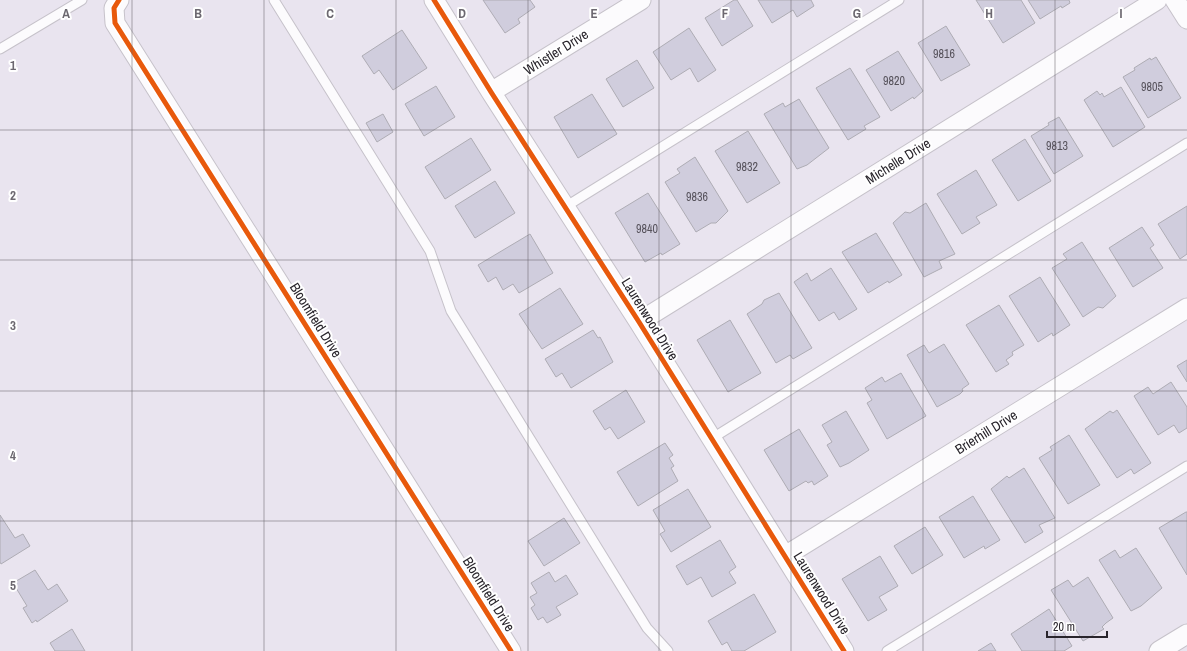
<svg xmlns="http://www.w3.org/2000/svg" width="1187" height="651" font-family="'Archivo Narrow',sans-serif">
  <rect width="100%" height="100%" fill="#e9e4ef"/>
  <!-- building -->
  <path fill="#d0cddd" stroke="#aeacb4" d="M 483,0 L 530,0 L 535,7 L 518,19 L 520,23 L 505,33 Z
    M 734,0 L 737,0 L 753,26 L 722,46 L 705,18 Z
    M 758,0 L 811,0 L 814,6 L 797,17 L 793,10 L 772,23 Z
    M 976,0 L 1021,0 L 1035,23 L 1003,43 Z
    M 1028,0 L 1069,0 L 1070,3 L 1062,8 L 1061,6 L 1040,19 Z
    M 946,26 L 970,65 L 941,81 L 918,43 Z
    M 689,28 L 716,70 L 698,82 L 690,68 L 671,80 L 653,52 Z
    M 402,30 L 427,68 L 393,90 L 379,70 L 374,74 L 362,56 Z
    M 898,51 L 923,91 L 914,99 L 913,97 L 891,111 L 866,70 Z
    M 1156,57 L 1181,98 L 1148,118 L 1123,77 L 1135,70 L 1134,68 L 1150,58 L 1151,60 Z
    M 637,60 L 654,88 L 623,107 L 606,79 Z
    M 850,68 L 880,117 L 864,126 L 866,129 L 848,140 L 816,88 Z
    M 436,86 L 455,117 L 424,136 L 405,104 Z
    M 1121,87 L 1145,127 L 1113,147 L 1084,100 L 1097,91 L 1100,95 L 1102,93 L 1104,97 Z
    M 592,94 L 617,134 L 578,158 L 554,117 Z
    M 799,99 L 829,148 L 807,165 L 797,169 L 764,114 L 783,103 L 785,107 Z
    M 383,114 L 393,132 L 377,142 L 366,123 Z
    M 1059,117 L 1083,156 L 1054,174 L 1031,136 L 1049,125 L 1048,123 Z
    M 748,131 L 780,183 L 747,203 L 715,151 Z
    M 471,138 L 491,170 L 445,199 L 425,167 Z
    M 1025,139 L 1051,181 L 1018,201 L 992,160 Z
    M 695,157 L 728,211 L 716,223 L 711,223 L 696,232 L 665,182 L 680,173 L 677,169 Z
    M 976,170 L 997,205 L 976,217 L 980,223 L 962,234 L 937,194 Z
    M 495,181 L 515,213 L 475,238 L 455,206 Z
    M 648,193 L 680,244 L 662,255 L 661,253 L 645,262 L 615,213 Z
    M 926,203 L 955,254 L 939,261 L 942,268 L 924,277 L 893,223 L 905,212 L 910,213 Z
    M 1187,206 L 1187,254 L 1180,259 L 1158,224 Z
    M 1142,227 L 1154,245 L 1150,248 L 1163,268 L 1133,287 L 1109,248 Z
    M 876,233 L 902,275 L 889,283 L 888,281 L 868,293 L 842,252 Z
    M 530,234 L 553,273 L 519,293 L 513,284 L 503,290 L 496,277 L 488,282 L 478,265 Z
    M 1082,242 L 1116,296 L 1103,308 L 1098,307 L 1083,317 L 1052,268 L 1067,259 L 1063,254 Z
    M 831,268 L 857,309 L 839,320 L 834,312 L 819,321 L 794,282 L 807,273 L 811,281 Z
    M 1040,277 L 1070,325 L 1053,336 L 1052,333 L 1038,342 L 1009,296 Z
    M 560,288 L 583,324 L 542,349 L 519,314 Z
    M 779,293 L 812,348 L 793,359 L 790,355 L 776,363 L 747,314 L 762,304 L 764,300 Z
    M 999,305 L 1024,345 L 1012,352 L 1013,355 L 1006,360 L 1009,364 L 996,372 L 966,325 Z
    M 730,320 L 761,373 L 728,392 L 697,340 Z
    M 593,330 L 598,338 L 600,337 L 613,362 L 571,388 L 562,373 L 556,377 L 545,359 Z
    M 944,344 L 969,384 L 962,389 L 963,391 L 960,394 L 937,407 L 907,355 L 924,345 L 929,353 Z
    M 1187,360 L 1187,382 L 1177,366 Z
    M 901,373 L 926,416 L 887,439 L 867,403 L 872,400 L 865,388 L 882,377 L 885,382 Z
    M 1171,382 L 1187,407 L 1187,428 L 1179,433 L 1174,425 L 1158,435 L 1134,396 L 1148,387 L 1153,394 Z
    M 626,390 L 645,422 L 618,439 L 610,427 L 605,430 L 593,411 Z
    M 1117,410 L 1151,463 L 1134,474 L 1131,469 L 1117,478 L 1085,429 L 1110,411 L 1113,413 Z
    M 846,411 L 869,450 L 849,463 L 840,467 L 827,445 L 832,442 L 822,425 Z
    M 799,429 L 828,476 L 814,485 L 812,481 L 808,483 L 806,481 L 789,491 L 764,450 Z
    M 1069,435 L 1100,485 L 1068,504 L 1039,458 L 1052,450 L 1050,447 Z
    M 665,443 L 673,455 L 669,458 L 674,466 L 671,468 L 678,481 L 638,506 L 617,472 Z
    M 1024,468 L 1055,518 L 1039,525 L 1043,532 L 1025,543 L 991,489 L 1007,476 L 1009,478 Z
    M 688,489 L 711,527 L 671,552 L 660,534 L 665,531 L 653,510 Z
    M 973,496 L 1000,540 L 985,549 L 984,546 L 964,558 L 939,517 Z
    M 1186,512 L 1187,512 L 1187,575 L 1159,528 Z
    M 0,515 L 15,538 L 23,534 L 30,546 L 1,564 L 0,562 Z
    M 564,518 L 580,543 L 544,566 L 528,541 Z
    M 925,527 L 943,555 L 912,574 L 894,546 Z
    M 720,540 L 736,567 L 729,572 L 736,583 L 712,597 L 701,577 L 687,585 L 676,566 Z
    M 1136,548 L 1162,588 L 1141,606 L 1131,611 L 1099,560 L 1115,550 L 1120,558 Z
    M 880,556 L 898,586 L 879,597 L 887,610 L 868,621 L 842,579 Z
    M 35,570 L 48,590 L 57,584 L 68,601 L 37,622 L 36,620 L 32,623 L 23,608 L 27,606 L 13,583 Z
    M 549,572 L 555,582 L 566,575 L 578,594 L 556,607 L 561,615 L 547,623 L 543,617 L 538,620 L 531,608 L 535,605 L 530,597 L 537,593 L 531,583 Z
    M 1088,577 L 1113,618 L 1106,623 L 1102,627 L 1104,629 L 1083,641 L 1051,590 L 1068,580 L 1073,587 Z
    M 754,594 L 776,632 L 744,651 L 732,651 L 727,642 L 722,645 L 708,621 Z
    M 1049,609 L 1072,646 L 1064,651 L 1022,651 L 1011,634 Z
    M 72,629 L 85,651 L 55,651 L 50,643 Z
    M 991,643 L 996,651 L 978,651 Z"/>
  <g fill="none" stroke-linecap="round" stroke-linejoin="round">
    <!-- service casing -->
    <g stroke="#c6c2ca" stroke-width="11">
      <path id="service" d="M 274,0 L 430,251 L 451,311 L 647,628 L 668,651
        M 0,49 L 82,0
        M 565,207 L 899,0
        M 711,439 L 1187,143
        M 887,651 L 1187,466"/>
    </g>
    <!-- minor casing -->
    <g stroke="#c6c2ca" stroke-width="21">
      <path id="minor" d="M 119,0 L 114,8 L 115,23 L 511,651
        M 434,0 L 491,92 L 639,322 L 844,651
        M 1175,0 L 1187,19
        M 491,92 L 641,0
        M 639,322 L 1157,0
        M 785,556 L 1187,308
        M 1159,651 L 1187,634"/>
    </g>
    <!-- service -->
    <use href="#service" stroke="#fcfbfd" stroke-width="9"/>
    <!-- minor -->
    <use href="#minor" stroke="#fcfbfd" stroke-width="19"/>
    <!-- cycleway casing -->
    <g stroke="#fff" stroke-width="8">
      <path id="cycleway" d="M 119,0 L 114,8 L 115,23 L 511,651
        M 434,0 L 491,92 L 639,322 L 844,651"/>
    </g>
    <!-- cycleway -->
    <use href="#cycleway" stroke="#e8590c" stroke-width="5"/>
  </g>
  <!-- grid -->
  <path fill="none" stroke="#6c6870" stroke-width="1" stroke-opacity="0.55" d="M 132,0 L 132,651M 264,0 L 264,651M 396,0 L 396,651M 528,0 L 528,651M 659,0 L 659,651M 791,0 L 791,651M 923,0 L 923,651M 1055,0 L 1055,651M 0,130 L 1187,130M 0,260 L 1187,260M 0,391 L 1187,391M 0,521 L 1187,521"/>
  <g text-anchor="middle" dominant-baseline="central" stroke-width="4" stroke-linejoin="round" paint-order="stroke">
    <!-- number labels -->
    <g font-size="12" fill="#56525b">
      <text x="944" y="54">9816</text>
      <text x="894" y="81">9820</text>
      <text x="1152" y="87">9805</text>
      <text x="1057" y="146">9813</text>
      <text x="747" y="167">9832</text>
      <text x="697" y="197">9836</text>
      <text x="647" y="229">9840</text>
    </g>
    <!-- street labels -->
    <g font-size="14" fill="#29252c" stroke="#fff">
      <text transform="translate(556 52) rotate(-32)">Whistler Drive</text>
      <text transform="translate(898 161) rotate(-32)">Michelle Drive</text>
      <text transform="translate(650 319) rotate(58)">Laurenwood Drive</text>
      <text transform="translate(316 320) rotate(58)">Bloomfield Drive</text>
      <text transform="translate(986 432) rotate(-32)">Brierhill Drive</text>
      <text transform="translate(822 593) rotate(58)">Laurenwood Drive</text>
      <text transform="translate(489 594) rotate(58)">Bloomfield Drive</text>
    </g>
  </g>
  <g font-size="13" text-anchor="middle" font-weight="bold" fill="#6c6870" stroke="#fff" stroke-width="4" stroke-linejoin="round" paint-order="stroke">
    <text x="66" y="18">A</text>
    <text x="198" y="18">B</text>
    <text x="330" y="18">C</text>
    <text x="462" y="18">D</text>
    <text x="594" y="18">E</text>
    <text x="725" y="18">F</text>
    <text x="857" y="18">G</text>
    <text x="989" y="18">H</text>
    <text x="1121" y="18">I</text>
    <text x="13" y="70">1</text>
    <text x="13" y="200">2</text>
    <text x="13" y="330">3</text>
    <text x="13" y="460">4</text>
    <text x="13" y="590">5</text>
  </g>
  <!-- scale -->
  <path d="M1047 631v6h60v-6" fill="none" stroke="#29252c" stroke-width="2"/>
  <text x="1053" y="631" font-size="12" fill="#29252c" stroke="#ffffff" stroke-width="3" paint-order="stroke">20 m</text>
</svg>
